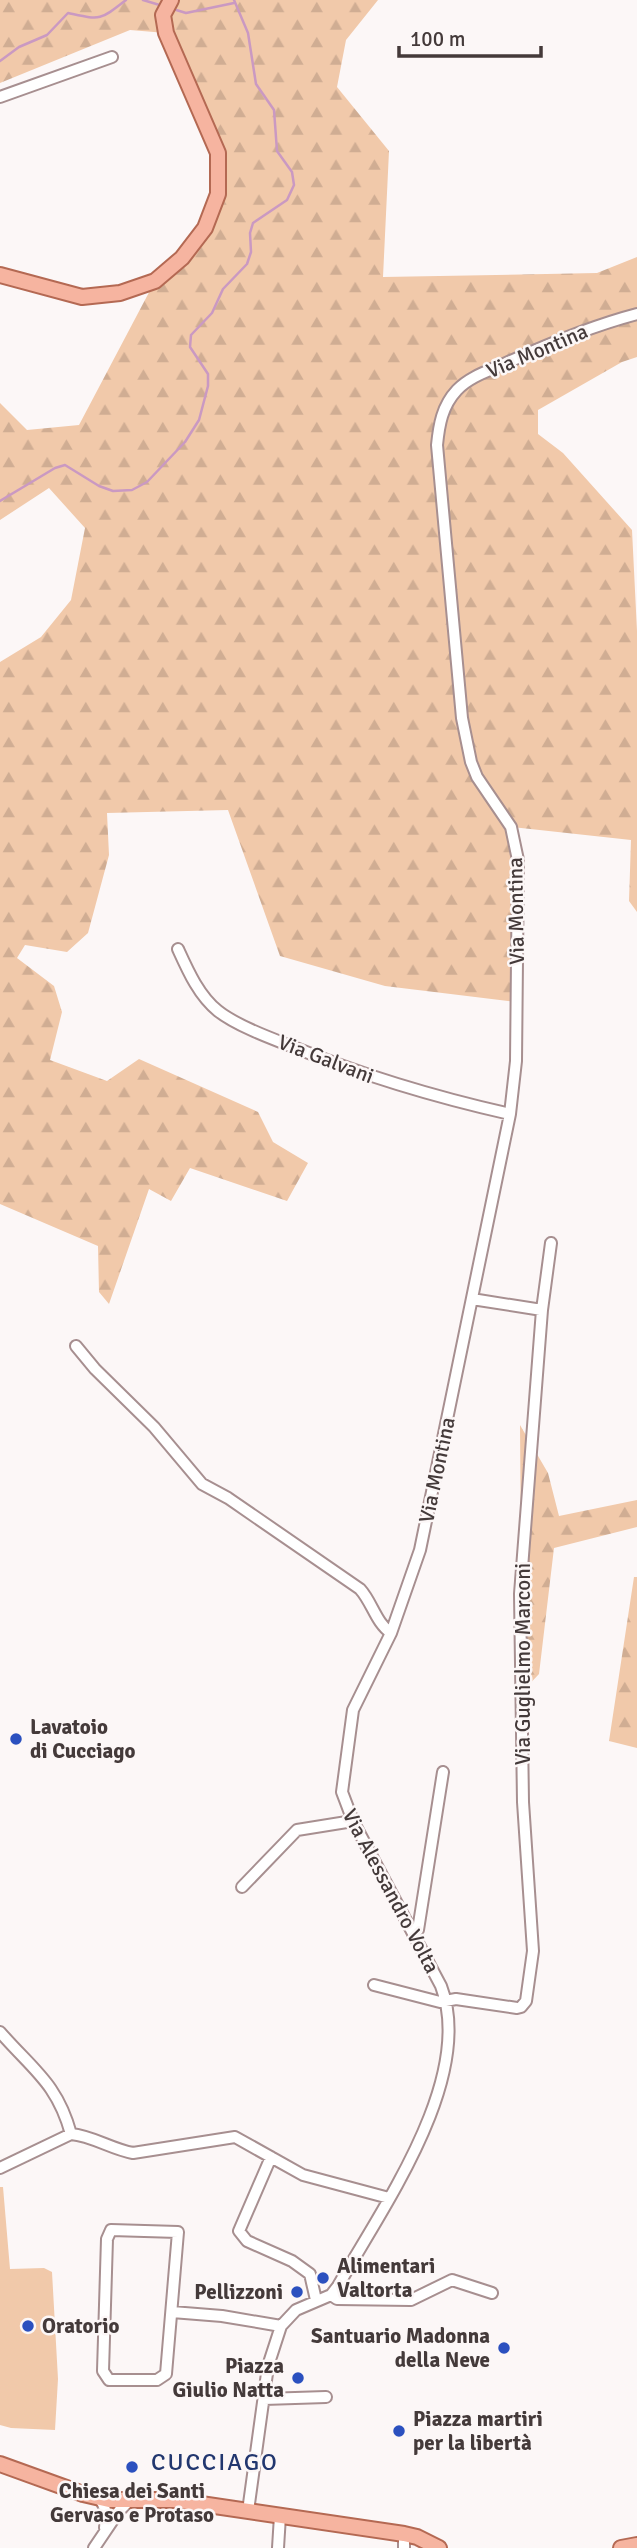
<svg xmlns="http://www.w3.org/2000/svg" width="637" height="2548" font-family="Signika,sans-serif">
  <defs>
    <pattern id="forest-firs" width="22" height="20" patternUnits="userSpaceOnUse" patternTransform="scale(1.75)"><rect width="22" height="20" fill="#f1c9aa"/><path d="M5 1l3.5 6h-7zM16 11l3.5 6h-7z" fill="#d0ad93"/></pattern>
  </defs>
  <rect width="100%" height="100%" fill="#fcf7f7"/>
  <!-- grass -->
  <path fill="#f1c9aa" d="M 0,2187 L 3,2187 L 10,2269 L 44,2268 L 52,2272 L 58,2379 L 55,2430 L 11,2428 L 0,2425 Z"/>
  <!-- forest -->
  <path fill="url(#forest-firs)" d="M 0,0 L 378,0 L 346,40 L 337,87 L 389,151 L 383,277 L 597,273 L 637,257 L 637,357 L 622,362 L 538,410 L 538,434 L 563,453 L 632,530 L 637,631 L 637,912 L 629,901 L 631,840 L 512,827 L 518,860 L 517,1002 L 385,986 L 280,956 L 228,810 L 107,813 L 109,855 L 88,933 L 67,952 L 25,945 L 17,958 L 54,986 L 62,1012 L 50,1060 L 107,1081 L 139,1059 L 258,1112 L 273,1142 L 308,1163 L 287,1201 L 190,1168 L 171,1201 L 149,1189 L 109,1304 L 99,1292 L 98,1246 L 0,1204 L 0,662 L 41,637 L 71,600 L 85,528 L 49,488 L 0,520 L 0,403 L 27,430 L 79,425 L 155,281 L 205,228 L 218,153 L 166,33 L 130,30 L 0,83 Z
    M 520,1425 L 548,1473 L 559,1516 L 637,1500 L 637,1527 L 554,1548 L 539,1674 L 522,1692 Z
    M 634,1577 L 637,1577 L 637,1748 L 609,1741 Z"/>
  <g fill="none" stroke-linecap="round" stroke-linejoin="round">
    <!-- stream -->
    <path stroke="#ca99c2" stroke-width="2.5" d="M 143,0 L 163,6
      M 173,9 L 186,13 L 234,3
      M 0,61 L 19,47 L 47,35 L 68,13 C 101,20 99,21 126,0
      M 0,501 L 55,468 L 65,465 L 99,486 L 113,491 L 132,490 L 147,482 L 185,442 L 199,420 L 208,386 L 208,374 L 190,347 L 191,335 L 212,313 L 223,289 L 247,264 L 251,252 L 250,233 L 253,223 L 287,200 L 294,185 L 292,172 L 277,151 L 274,110 L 256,84 L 248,33 L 234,0"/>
    <!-- minor casing -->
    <g stroke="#a78f90" stroke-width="14">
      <path id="minor" d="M 0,97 L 112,57
        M 178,949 C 188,971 199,996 218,1011 C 237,1026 273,1039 296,1048 C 367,1077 435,1097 510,1114
        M 472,1299 L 542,1310
        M 76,1346 L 95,1369 L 154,1427 L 202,1484 L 228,1498 L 360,1589 C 372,1602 376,1623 391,1633
        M 242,1887 L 297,1830 L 353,1821
        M 413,1934 L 418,1930 L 443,1772
        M 374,1985 L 440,2002 L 456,1999 L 517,2008 L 521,2007 L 526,2001 L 533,1951 L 523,1802 L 520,1594 L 542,1310 L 551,1243
        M 0,2032 C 33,2070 57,2083 71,2134
        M 271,2157 L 239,2231 L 247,2241 L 292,2261 L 310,2274 L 316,2300
        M 0,2168 L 71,2134 C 93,2136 111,2149 133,2153 L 235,2137 L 303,2175 L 389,2198
        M 111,2230 L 178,2232 L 166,2374 L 157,2380 L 109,2380 L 103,2371 L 107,2239 Z
        M 331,2295 L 337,2299 L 411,2300 L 452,2280 L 492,2293
        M 172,2312 L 222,2316 L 281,2326
        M 264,2399 L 326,2397
        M 98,2497 C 107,2507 106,2515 105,2528
        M 248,2511 L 268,2366 L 281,2326 L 296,2310 L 331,2295 L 338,2286 C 382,2208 476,2078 441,1986 L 353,1821 L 342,1792 L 353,1710 L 391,1633 L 420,1550 L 510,1114 L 516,1061 L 518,860 L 511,827 L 477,777 L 471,762 L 462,718 L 437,445 C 439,425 442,406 457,390 C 469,377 488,371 504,364 C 548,344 591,326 637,314
        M 94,2548 L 119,2511 L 129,2501
        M 278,2548 L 280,2516
        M 404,2548 L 404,2534"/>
    </g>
    <!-- major casing -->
    <g stroke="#b46953" stroke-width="18">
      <path id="major" d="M 0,275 L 82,297 L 120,293 L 155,281 L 182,258 L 205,228 L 218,194 L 218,153 L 166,33 L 163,15 L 171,0
        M 0,2464 L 83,2494 L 109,2500 L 174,2500 L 404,2534 L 417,2537 L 439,2548
        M 621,2548 L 637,2545"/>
    </g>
    <!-- minor -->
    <use href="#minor" stroke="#fff" stroke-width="10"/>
    <!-- major -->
    <use href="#major" stroke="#f6b4a0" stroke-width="14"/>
  </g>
  <!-- markers -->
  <g fill="#2b50bf" stroke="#fcf7f7" stroke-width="2.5">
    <circle cx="16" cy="1739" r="7"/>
    <circle cx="323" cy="2278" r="7"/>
    <circle cx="297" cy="2292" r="7"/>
    <circle cx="28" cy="2326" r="7"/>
    <circle cx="504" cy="2348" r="7"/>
    <circle cx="298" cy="2378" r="7"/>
    <circle cx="399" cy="2431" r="7"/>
    <circle cx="132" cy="2467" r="7"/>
  </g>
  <g text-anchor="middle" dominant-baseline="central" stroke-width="5" stroke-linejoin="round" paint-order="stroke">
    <!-- street labels -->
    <g font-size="21" fill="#443a3a" stroke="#fcf7f7">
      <text transform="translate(537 351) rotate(-23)">Via Montina</text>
      <text transform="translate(516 911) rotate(-91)">Via Montina</text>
      <text transform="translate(326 1059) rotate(21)">Via Galvani</text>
      <text transform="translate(437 1470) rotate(-78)">Via Montina</text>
      <text transform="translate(523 1664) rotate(-90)">Via Guglielmo Marconi</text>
      <text transform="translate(391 1891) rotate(62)">Via Alessandro Volta</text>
    </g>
    <!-- poi labels -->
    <g font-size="21" font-weight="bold" fill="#443a3a" stroke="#fcf7f7" text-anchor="start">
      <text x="30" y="1727">Lavatoio<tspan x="30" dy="24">di Cucciago</tspan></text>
      <text x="337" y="2266">Alimentari<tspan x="337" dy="24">Valtorta</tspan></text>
      <text x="283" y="2292" text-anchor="end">Pellizzoni</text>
      <text x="42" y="2326">Oratorio</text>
      <text x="490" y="2336" text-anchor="end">Santuario Madonna<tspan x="490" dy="24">della Neve</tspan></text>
      <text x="284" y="2366" text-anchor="end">Piazza<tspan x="284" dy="24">Giulio Natta</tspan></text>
      <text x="413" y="2419">Piazza martiri<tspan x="413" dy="24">per la libertà</tspan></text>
      <text x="132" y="2491" text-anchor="middle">Chiesa dei Santi<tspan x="132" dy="24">Gervaso e Protaso</tspan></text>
    </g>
    <!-- quarter labels -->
    <g font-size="24" letter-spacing="2" fill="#22376f" stroke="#fcf7f7">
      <text x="215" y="2462">CUCCIAGO</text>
    </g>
  </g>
  <!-- scale -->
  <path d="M399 46v10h142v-10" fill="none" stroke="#443a3a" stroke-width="3.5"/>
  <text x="410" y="46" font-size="21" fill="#443a3a" stroke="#fcf7f7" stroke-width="5" paint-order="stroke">100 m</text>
</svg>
